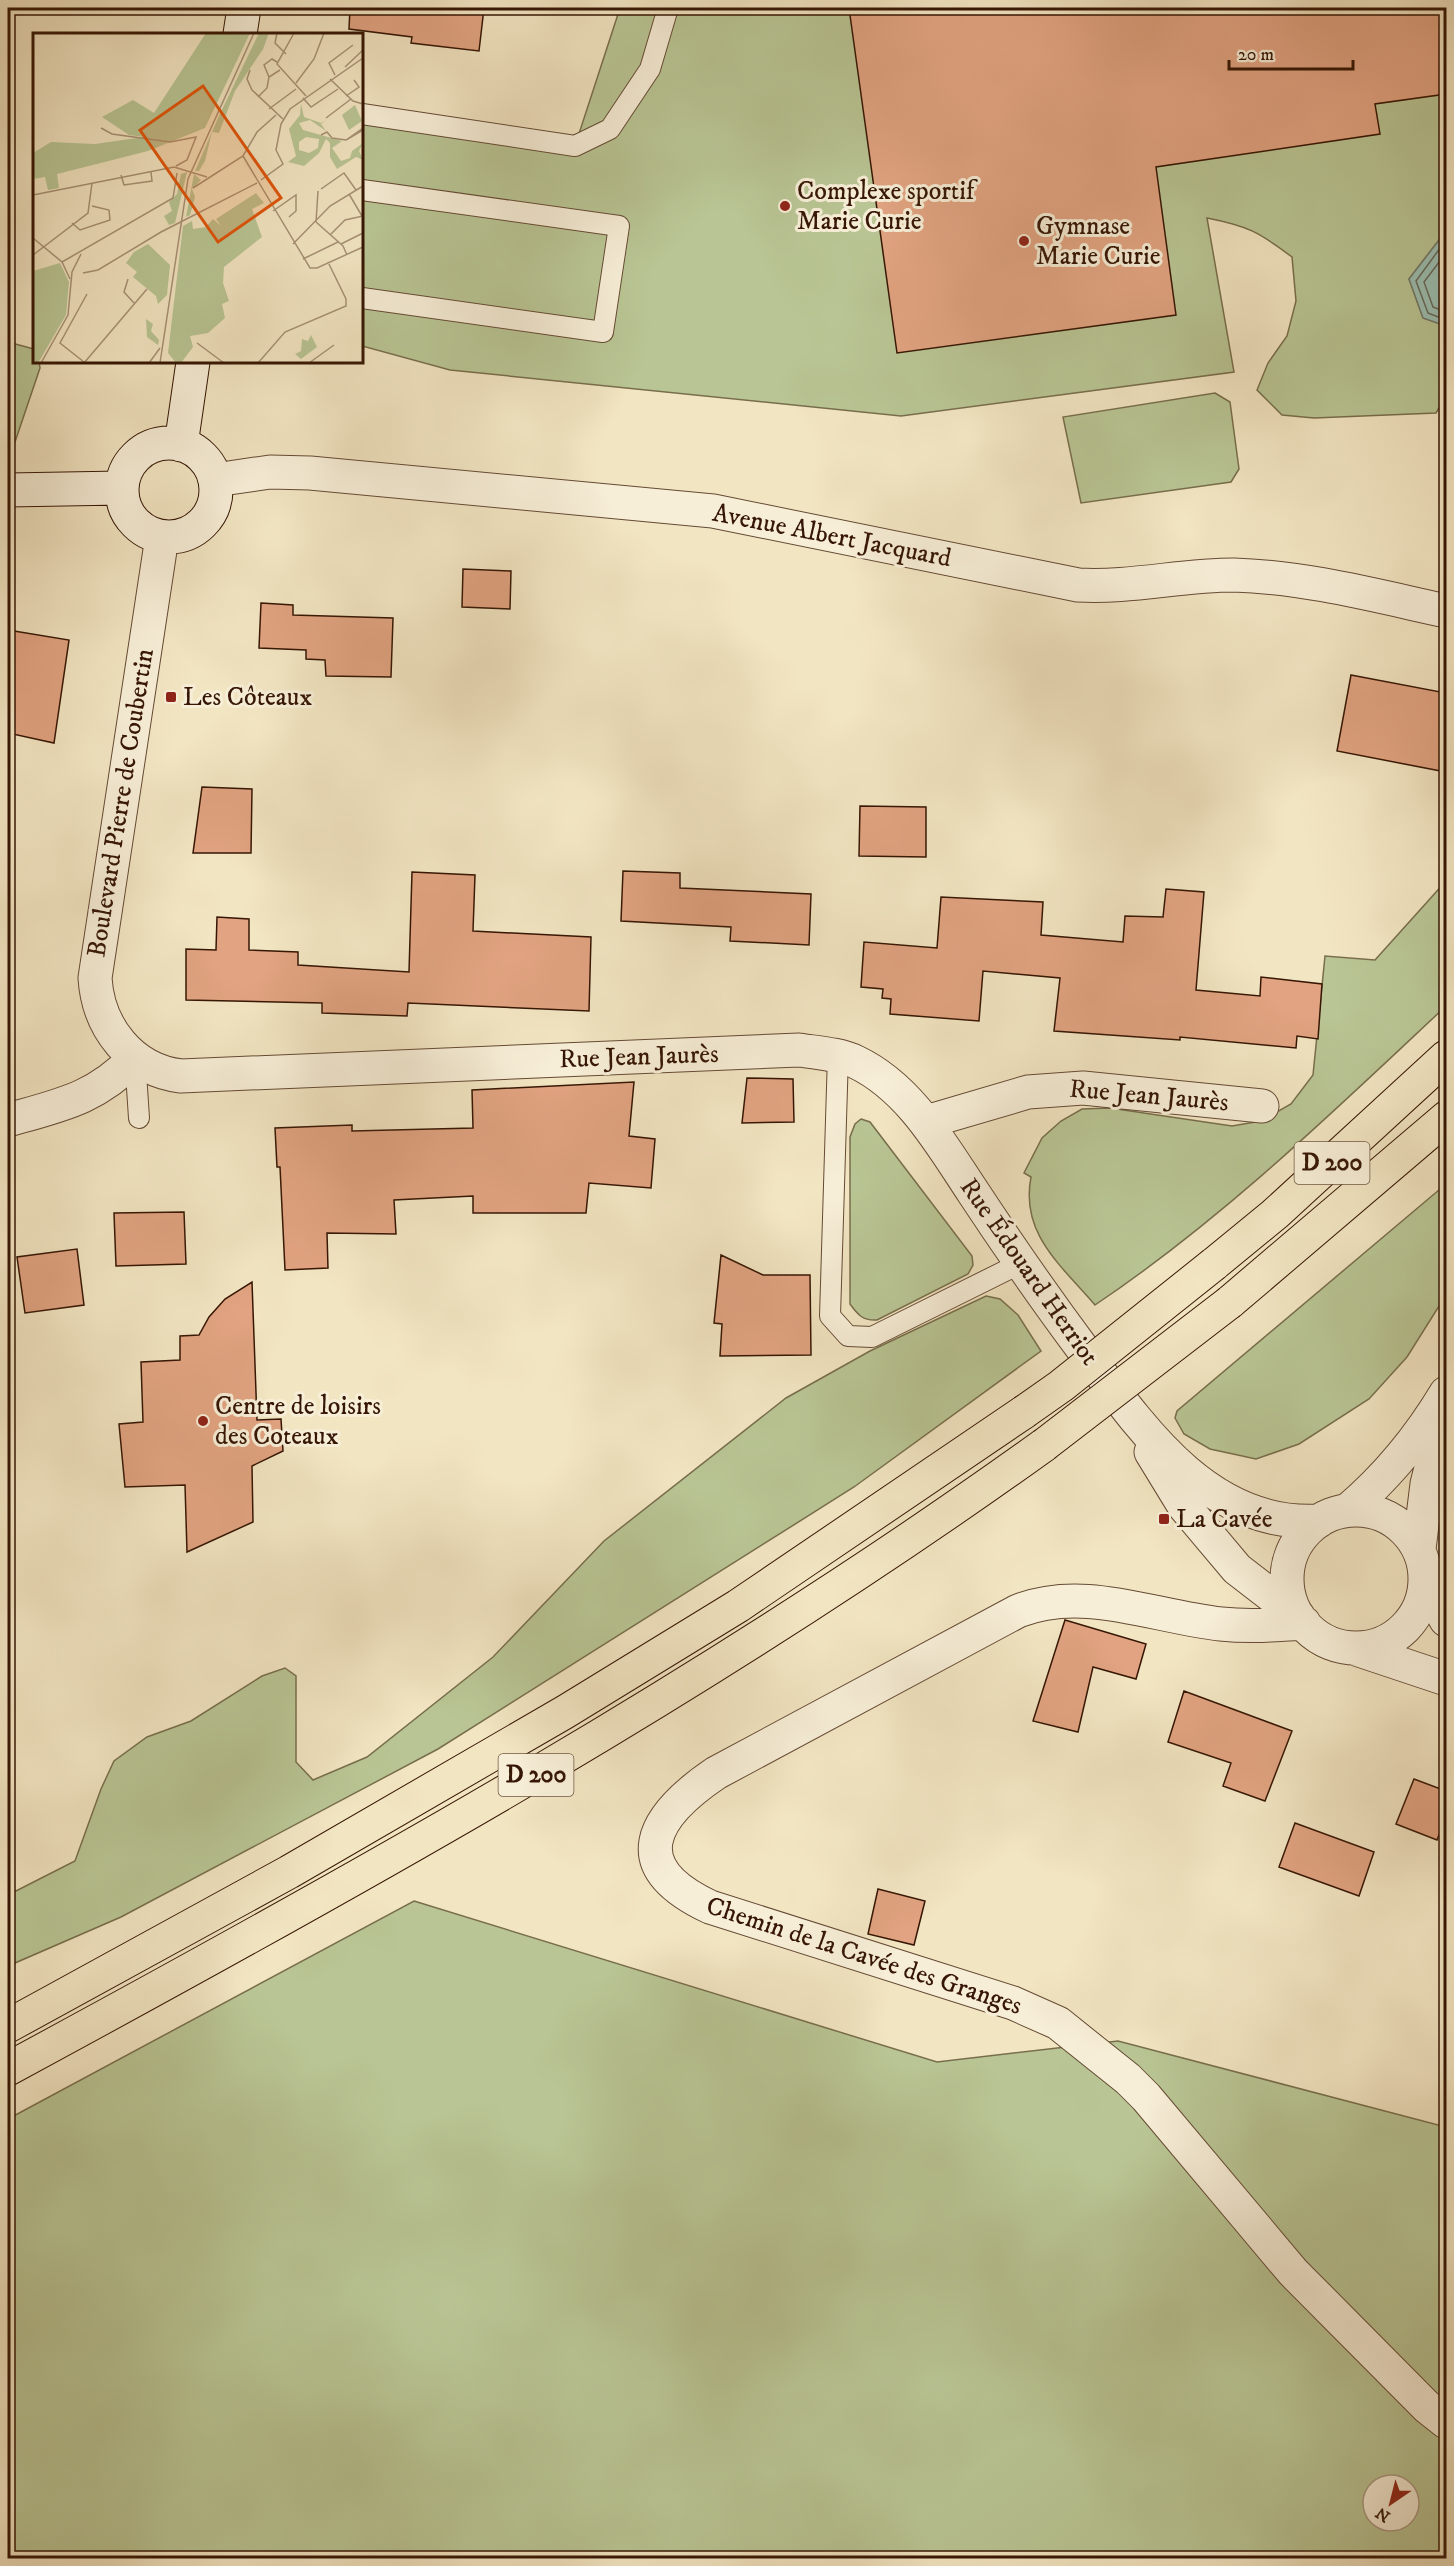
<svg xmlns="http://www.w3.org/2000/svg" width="1454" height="2566" font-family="'IM FELL DW Pica',serif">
  <rect width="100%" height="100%" fill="#f2e5c2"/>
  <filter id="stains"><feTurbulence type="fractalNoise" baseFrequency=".00333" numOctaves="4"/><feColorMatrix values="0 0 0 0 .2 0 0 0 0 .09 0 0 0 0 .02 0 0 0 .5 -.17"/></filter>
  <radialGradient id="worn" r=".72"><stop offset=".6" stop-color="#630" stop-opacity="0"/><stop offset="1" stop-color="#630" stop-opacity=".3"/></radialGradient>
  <!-- green -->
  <path fill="#b9c594" stroke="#786e4c" stroke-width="1.5" fill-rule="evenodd" d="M 620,8 L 1446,8 L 1446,231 L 1409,279 L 1423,318 L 1446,326 L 1446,396 L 1436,413 L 1314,418 L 1282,415 L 1257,390 L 1268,363 L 1287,336 L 1296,301 L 1292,257 C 1259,232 1248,226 1207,218 L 1234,372 L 901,416 L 450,370 L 362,346 L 362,114 L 575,146 Z
    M 8,342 L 34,349 L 34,362 L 39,362 L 40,368 L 14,445 L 8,453 Z
    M 1215,393 L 1230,402 L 1239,469 L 1231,482 L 1081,503 L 1063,417 Z
    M 1446,881 L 1446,1006 C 1334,1111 1223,1219 1095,1305 C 1061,1265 1020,1234 1031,1177 L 1024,1173 L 1042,1138 L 1061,1121 L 1082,1109 L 1110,1108 L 1232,1126 L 1261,1121 L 1291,1104 L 1313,1075 L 1325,956 L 1375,960 Z
    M 861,1119 L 870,1122 L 972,1256 L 973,1265 L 968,1274 L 877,1320 C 863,1321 858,1315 850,1304 L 850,1137 L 855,1124 Z
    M 1446,1184 L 1446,1295 L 1407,1357 L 1369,1399 L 1299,1444 L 1256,1459 L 1210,1449 L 1184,1434 L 1175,1418 L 1177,1411 Z
    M 986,1296 L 1000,1299 L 1018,1315 L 1041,1351 L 854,1487 L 438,1749 L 121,1917 L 8,1966 L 8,1895 L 75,1861 L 101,1789 L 114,1761 L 147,1737 L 191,1721 L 262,1676 L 285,1668 L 296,1676 L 296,1762 L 313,1780 L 367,1757 L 493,1657 L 604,1541 L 786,1398 L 870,1351 Z
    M 414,1901 L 937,2062 L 1118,2041 L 1446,2127 L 1446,2558 L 8,2558 L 8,2119 ZM 1373,2485 L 1409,2485 L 1409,2521 L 1373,2521 Z"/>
  <!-- water -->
  <path fill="#9bbfb2" stroke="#737b6c" stroke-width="1.5" d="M 1446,231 L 1446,326 L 1423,318 L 1409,279 Z"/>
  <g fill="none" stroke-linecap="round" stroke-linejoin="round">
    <!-- shore -->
    <path stroke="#686a5b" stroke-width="1.5" d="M 1446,240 L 1416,281 L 1428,313 L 1446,320
      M 1446,253 L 1424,282 L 1433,307 L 1446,312"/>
  </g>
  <!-- building -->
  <path fill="#e1a381" stroke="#361604" stroke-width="1.5" d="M 350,8 L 484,8 L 479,51 L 411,43 L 412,37 L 349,29 Z
    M 849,8 L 1446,8 L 1446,94 L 1375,104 L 1380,134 L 1156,167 L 1176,315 L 897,353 Z
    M 463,569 L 511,571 L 510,609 L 462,607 Z
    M 261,603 L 293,605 L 293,615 L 393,618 L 391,677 L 326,676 L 325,660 L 306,659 L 306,650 L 259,648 Z
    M 8,630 L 69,640 L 54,743 L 8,733 Z
    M 1351,675 L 1446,693 L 1446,772 L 1337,751 Z
    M 202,787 L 252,789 L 251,853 L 193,853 Z
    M 860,806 L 926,807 L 926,857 L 859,856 Z
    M 623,871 L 680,873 L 680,888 L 811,894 L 809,945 L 730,941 L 731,927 L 621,921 Z
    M 412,872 L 475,875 L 473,931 L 591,937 L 589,1011 L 408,1003 L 407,1016 L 322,1013 L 322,1003 L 186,1000 L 186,949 L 216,950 L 217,917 L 249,919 L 249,950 L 298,952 L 298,965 L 409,972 Z
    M 1166,889 L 1204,892 L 1196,990 L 1260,996 L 1261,977 L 1322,984 L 1318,1039 L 1297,1036 L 1296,1048 L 1180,1037 L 1180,1040 L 1054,1031 L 1060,978 L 983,971 L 979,1021 L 890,1014 L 891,999 L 882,998 L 883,989 L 861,987 L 864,942 L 937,948 L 941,897 L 1043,902 L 1041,935 L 1123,942 L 1125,916 L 1163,917 Z
    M 747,1078 L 793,1079 L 794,1122 L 742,1123 Z
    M 634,1082 L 629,1136 L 655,1139 L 651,1188 L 589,1183 L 586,1213 L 473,1213 L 473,1196 L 394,1200 L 396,1234 L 327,1233 L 328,1268 L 285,1270 L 280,1167 L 277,1167 L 275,1128 L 352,1125 L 352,1131 L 473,1128 L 472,1090 Z
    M 184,1212 L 186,1264 L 116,1266 L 114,1213 Z
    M 77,1249 L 84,1305 L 25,1313 L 17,1257 Z
    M 721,1255 L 763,1275 L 810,1275 L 811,1355 L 720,1356 L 722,1324 L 714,1323 Z
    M 252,1282 L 257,1420 L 281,1419 L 283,1451 L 252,1466 L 253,1522 L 187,1552 L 185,1485 L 125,1487 L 119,1424 L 143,1422 L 141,1362 L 180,1360 L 180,1336 L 199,1335 L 209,1317 L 225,1299 Z
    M 1065,1620 L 1146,1644 L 1136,1679 L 1093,1667 L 1078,1732 L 1033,1721 Z
    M 1184,1691 L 1292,1731 L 1265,1801 L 1223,1786 L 1231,1763 L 1168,1742 Z
    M 1414,1779 L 1446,1791 L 1446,1817 L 1437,1840 L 1396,1824 Z
    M 1295,1823 L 1374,1852 L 1359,1896 L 1279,1867 Z
    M 878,1889 L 925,1901 L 914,1945 L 868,1934 Z"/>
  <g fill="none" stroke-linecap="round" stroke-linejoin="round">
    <!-- lane casing -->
    <g stroke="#654a34" stroke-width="22">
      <path id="lane" d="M 362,114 L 575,146 L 610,129 L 650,69 L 668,8
        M 362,190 L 619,226 L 603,332 L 362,298
        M 838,1055 L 830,1316 L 848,1336 L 872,1337 L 1021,1263
        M 135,1058 L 139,1118"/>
    </g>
    <!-- street casing -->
    <g stroke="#654a34" stroke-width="35">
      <path id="street" d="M 215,480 L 270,472 L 310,473 L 713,511 L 1078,585 C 1130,588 1181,575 1234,575 C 1305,577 1377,596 1446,611
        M 162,537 L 95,978 C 98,1027 131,1070 181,1076 L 799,1050 C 819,1053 839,1054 856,1062 C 910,1088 941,1144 973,1192 C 1008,1245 1044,1297 1082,1348 C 1140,1427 1208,1528 1319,1521
        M 8,1120 C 61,1105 95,1099 135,1058
        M 926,1122 L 1028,1092 L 1083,1088 L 1262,1106
        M 1151,1452 L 1184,1506 L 1237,1569 L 1298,1616
        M 1348,1510 C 1388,1476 1419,1438 1446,1393
        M1287 1579a69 69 0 1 1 138 0a69 69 0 1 1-138 0Z
        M 1419,1549 L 1427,1484 L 1445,1412
        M 1425,1581 L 1446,1620
        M 1304,1623 C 1276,1625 1249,1627 1221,1624 C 1154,1617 1084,1585 1018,1611 L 716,1773 C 651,1817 623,1866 710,1907 L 1013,2003 L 1058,2023 L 1128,2079 L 1146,2097 L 1293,2272 L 1427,2407 L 1446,2422
        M 1353,1648 L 1446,1679"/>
    </g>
    <!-- secondary casing -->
    <g stroke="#361604" stroke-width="35">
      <path id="secondary" d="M 240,34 L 244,8
        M122 490a47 47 0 1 1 94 0a47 47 0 1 1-94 0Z
        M 181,445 L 193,362
        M 8,490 L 121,488"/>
    </g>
    <!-- primary casing -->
    <g stroke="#361604" stroke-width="35">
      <path id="primary" d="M 1214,1264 L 1275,1214 L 1446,1057
        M 1230,1302 L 1446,1118
        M 8,2026 L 289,1872 L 565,1712 L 738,1606 L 1024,1412
        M 8,2069 C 363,1877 716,1681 1044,1445"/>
    </g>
    <!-- lane -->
    <use href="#lane" stroke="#f7eed7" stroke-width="20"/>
    <!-- street -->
    <use href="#street" stroke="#f7eed7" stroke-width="33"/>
    <!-- secondary -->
    <use href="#secondary" stroke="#f7eed7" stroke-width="33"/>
    <!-- primary -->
    <use href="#primary" stroke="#f2e5c2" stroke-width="33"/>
    <!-- primary-bridge casing -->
    <g stroke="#361604" stroke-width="35" stroke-linecap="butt">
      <path id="primary-bridge" d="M 1024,1412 L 1061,1386 L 1214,1264
        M 1044,1445 L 1230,1302"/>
    </g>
    <!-- primary-bridge -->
    <use href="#primary-bridge" stroke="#f2e5c2" stroke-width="33"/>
  </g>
  <!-- markers -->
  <g fill="#8f2418" stroke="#f7eed7" stroke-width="2">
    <circle cx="785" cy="206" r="6"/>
    <circle cx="1024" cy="241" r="6"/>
    <rect x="165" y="691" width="12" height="12" rx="3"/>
    <circle cx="203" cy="1421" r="6"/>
    <rect x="1158" y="1513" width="12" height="12" rx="3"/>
  </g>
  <g text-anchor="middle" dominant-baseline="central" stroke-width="6" stroke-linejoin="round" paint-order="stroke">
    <!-- shield labels -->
    <g fill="#f7eed7" stroke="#705743" stroke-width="1.5">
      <rect x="1294.5" y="1142" width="75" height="42" rx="4.5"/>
      <rect x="498.5" y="1754" width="75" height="42" rx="4.5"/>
    </g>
    <g font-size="24" font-weight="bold" fill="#361604">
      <text x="1332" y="1163">D 200</text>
      <text x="536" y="1775">D 200</text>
    </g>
    <!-- poi labels -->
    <g font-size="26" fill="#361604" stroke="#f7eed7" text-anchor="start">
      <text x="797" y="191">Complexe sportif<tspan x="797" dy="30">Marie Curie</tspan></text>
      <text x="1036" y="226">Gymnase<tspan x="1036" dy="30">Marie Curie</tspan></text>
      <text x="183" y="697">Les Côteaux</text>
      <text x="215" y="1406">Centre de loisirs<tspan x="215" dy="30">des Coteaux</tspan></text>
      <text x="1176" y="1519">La Cavée</text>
    </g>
    <!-- street labels -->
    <g font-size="26" fill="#361604" stroke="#f7eed7">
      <text transform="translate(832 536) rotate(11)">Avenue Albert Jacquard</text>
      <text transform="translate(121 803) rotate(-81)">Boulevard Pierre de Coubertin</text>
      <text transform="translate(639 1057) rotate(-2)">Rue Jean Jaurès</text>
      <text transform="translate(1149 1096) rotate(5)">Rue Jean Jaurès</text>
      <text transform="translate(1029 1272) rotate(55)">Rue Édouard Herriot</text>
      <text transform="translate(864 1956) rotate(18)">Chemin de la Cavée des Granges</text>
    </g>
  </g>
  <!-- overview -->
  <g transform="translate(33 33)">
    <rect width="330" height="330" fill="#f2e5c2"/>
    <path d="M 173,0 L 217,0 L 172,95 L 115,118 L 24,141 L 26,155 L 15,157 L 12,144 L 0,146 L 0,120 L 18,109 L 62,111 L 111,104 L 96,102 L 69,84 L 100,67 L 121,80 ZM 226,0 L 236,0 L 230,16 L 202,58 L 186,100 L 179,99 L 172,128 L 166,138 L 162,138 L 185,85 ZM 268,71 L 271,84 L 288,90 L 293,87 L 288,91 L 293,98 L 277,87 L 266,90 L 270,97 L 309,108 L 299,115 L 308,128 L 317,125 L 319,118 L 330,110 L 326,118 L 330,127 L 323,124 L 304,136 L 297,124 L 297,110 L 293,106 L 286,120 L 271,133 L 255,129 L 263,123 L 256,96 L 267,82 ZM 273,104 L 286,106 L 285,115 L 276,120 L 266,117 L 266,109 ZM 322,72 L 329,88 L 316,97 L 309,82 ZM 154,139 L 142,190 L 136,192 L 131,183 L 139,178 L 136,169 L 144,161 L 148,141 ZM 161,141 L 168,147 L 159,156 L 162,164 L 157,182 L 153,184 ZM 223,160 L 231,170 L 219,176 L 229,204 L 191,234 L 190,250 L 196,268 L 189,271 L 192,285 L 175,300 L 157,303 L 160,314 L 148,330 L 143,330 L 135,320 L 150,193 L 159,188 L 160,196 L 173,194 L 180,186 L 188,193 L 183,186 ZM 115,211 L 137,232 L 134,262 L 125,271 L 123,263 L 100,244 L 104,239 L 93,230 L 101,219 ZM 27,230 L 36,249 L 33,282 L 5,330 L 0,330 L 0,238 ZM 113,286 L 120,291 L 118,298 L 126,307 L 125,312 L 114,304 ZM 278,302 L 284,314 L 268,326 L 262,321 L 268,318 L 269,306 L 275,308 Z" fill="#b9c594" fill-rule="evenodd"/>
    <path fill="none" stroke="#a79276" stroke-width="1.5" d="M 244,0 L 242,10 L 253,21M 261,0 L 244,31 L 273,63M 312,34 L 330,17M 217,37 L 214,46 L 219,57 L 250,86M 302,42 L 296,30 L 320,12M 236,44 L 231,32 L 239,26 L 244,29M 297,46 L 320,68 L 330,71M 263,50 L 281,26 L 291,0M 313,63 L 326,54 L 321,47M 225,64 L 234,55 L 236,44 L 247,37M 270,65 L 278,74 L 305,56M 236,76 L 263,56M 293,85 L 318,66M 68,95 L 79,101 L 137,109 L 163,104 L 154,127 L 143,133M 330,95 L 313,107 L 330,97M 288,102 L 294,99 L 299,105 L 313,107M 210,123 L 277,235 L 284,235 L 330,214M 88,142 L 91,152 L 119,148 L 118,139M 228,147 L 250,131 L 243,117 L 248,91 L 257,76 L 330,25M 160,155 L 210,123 L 224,99 L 243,82M 288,156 L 311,140 L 323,157M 316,161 L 329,183M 0,162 L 141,134 L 174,144M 240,178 L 263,162 L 263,178 L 256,184M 283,189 L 310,213 L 314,222M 283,189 L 285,158M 39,190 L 47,197 L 77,187 L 76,177 L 59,173M 297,202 L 312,187 L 330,183M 0,205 L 29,229 L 37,246M 260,211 L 297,173 L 330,153M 308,211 L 330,200M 0,222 L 55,180 L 59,150M 270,226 L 305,209M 29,229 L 140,165 L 144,140M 50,240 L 65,237 L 128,199 L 224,150M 95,246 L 91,259 L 101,270M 164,310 L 191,330M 51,329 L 27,310 L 54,261M 8,330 L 35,282 L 39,239 L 48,221M 51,330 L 114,256M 116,330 L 127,315M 127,330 L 155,146 L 221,0M 225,330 L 252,299 L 313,273 L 313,266 L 295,229M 276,330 L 301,312"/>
    <path fill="#df560c" fill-opacity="0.15" stroke="#df560c" stroke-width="3" d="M 170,53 L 248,165 L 185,209 L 107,97 Z"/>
    <rect width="330" height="330" fill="none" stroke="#361604" stroke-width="3"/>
  </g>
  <!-- margin -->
  <rect width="1454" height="2566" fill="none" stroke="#f2e5c2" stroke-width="30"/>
  <rect x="9" y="9" width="1436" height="2548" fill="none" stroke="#361604" stroke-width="3"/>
  <rect x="15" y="15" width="1424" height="2536" fill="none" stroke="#361604" stroke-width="1.5"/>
  <!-- north arrow -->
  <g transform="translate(1391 2503) rotate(215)"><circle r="28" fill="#f7eed7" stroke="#aa9883" stroke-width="1.5"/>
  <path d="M0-4.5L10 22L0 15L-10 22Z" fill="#8f2418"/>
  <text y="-9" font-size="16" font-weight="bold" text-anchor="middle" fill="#361604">N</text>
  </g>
  <!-- scale -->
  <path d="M1229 60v9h124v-9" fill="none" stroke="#361604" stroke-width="3"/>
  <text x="1238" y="60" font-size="18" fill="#361604" stroke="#f7eed7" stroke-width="4.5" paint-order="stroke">20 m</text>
  <rect width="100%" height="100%" filter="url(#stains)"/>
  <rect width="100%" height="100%" fill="url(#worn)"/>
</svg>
